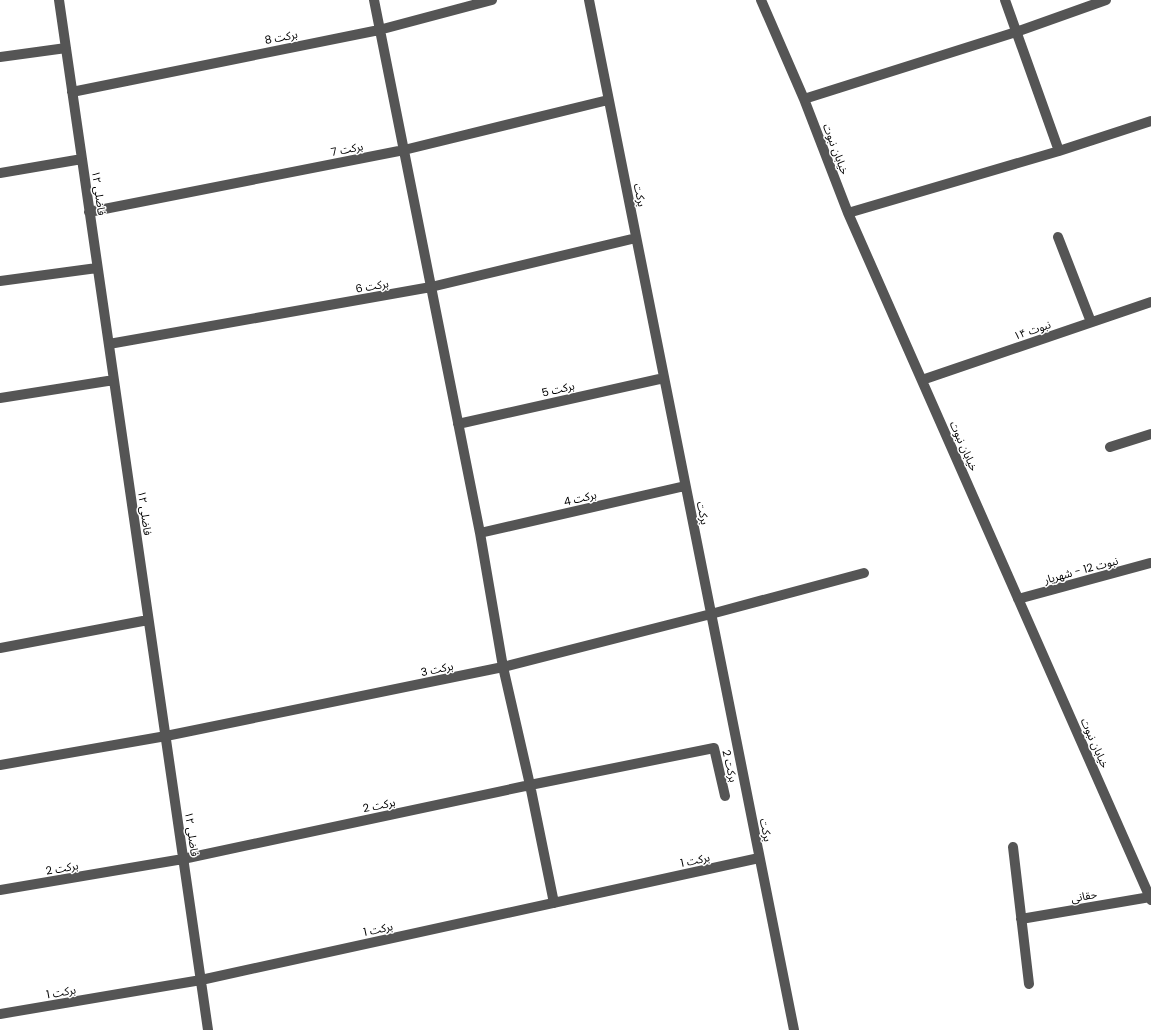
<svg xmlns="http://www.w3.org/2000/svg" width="1151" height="1030" font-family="Poppins,'Noto Sans Arabic',sans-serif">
  <rect width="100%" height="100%" fill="#fff"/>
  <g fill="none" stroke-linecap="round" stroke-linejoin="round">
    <!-- minor -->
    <path stroke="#555" stroke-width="10" d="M 59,0 L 208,1030
      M 374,0 L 480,533 L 503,667 L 530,785 L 554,903
      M 589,0 L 794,1030
      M 761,0 L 804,99 L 848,213 L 1151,900
      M 1005,0 L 1059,151
      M 0,57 L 66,48
      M 72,92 L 379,30 L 492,0
      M 804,99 L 1016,32 L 1106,0
      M 0,173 L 82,159
      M 89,212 L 404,150 L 608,100
      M 848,213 L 1059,151 L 1151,121
      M 1058,237 L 1091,322
      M 0,281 L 97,268
      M 109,344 L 431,287 L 636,238
      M 922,380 L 1151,302
      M 0,398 L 114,380
      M 458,424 L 664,378
      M 1110,447 L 1151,434
      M 480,533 L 685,486
      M 1018,599 L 1150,563
      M 0,648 L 148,620
      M 0,765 L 166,736 L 503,667 L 711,614 L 864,573
      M 1013,847 L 1029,984
      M 0,890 L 183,859 L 530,785 L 714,748 L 725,796
      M 1021,919 L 1150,897
      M 0,1014 L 201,980 L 759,858"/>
  </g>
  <g text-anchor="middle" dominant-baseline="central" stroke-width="3" stroke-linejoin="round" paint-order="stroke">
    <!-- street labels -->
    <g font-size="11" fill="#000" stroke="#fff">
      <text transform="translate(281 37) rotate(-11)">برکت 8</text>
      <text transform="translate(347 149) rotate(-11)">برکت 7</text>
      <text transform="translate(836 149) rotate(69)">خیابان نبوت</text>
      <text transform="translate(99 193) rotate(82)">فاضلی ۱۲</text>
      <text transform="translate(640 195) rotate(79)">برکت</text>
      <text transform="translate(372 286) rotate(-10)">برکت 6</text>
      <text transform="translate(1032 330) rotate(-19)">نبوت ۱۴</text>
      <text transform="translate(558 389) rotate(-13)">برکت 5</text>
      <text transform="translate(964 446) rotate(66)">خیابان نبوت</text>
      <text transform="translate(580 498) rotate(-13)">برکت 4</text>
      <text transform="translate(145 513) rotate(82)">فاضلی ۱۲</text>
      <text transform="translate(703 513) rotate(79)">برکت</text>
      <text transform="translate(1081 570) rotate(-15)">نبوت 12 - شهریار</text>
      <text transform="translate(437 669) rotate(-12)">برکت 3</text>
      <text transform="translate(1095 743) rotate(66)">خیابان نبوت</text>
      <text transform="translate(730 766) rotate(76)">برکت 2</text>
      <text transform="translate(379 805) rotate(-12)">برکت 2</text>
      <text transform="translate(766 830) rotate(79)">برکت</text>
      <text transform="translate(192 834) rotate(82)">فاضلی ۱۲</text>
      <text transform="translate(695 860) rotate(-12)">برکت 1</text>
      <text transform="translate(62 868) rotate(-10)">برکت 2</text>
      <text transform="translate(1084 896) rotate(-10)">حقانی</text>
      <text transform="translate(378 929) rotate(-12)">برکت 1</text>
      <text transform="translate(61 992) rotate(-10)">برکت 1</text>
    </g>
  </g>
</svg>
